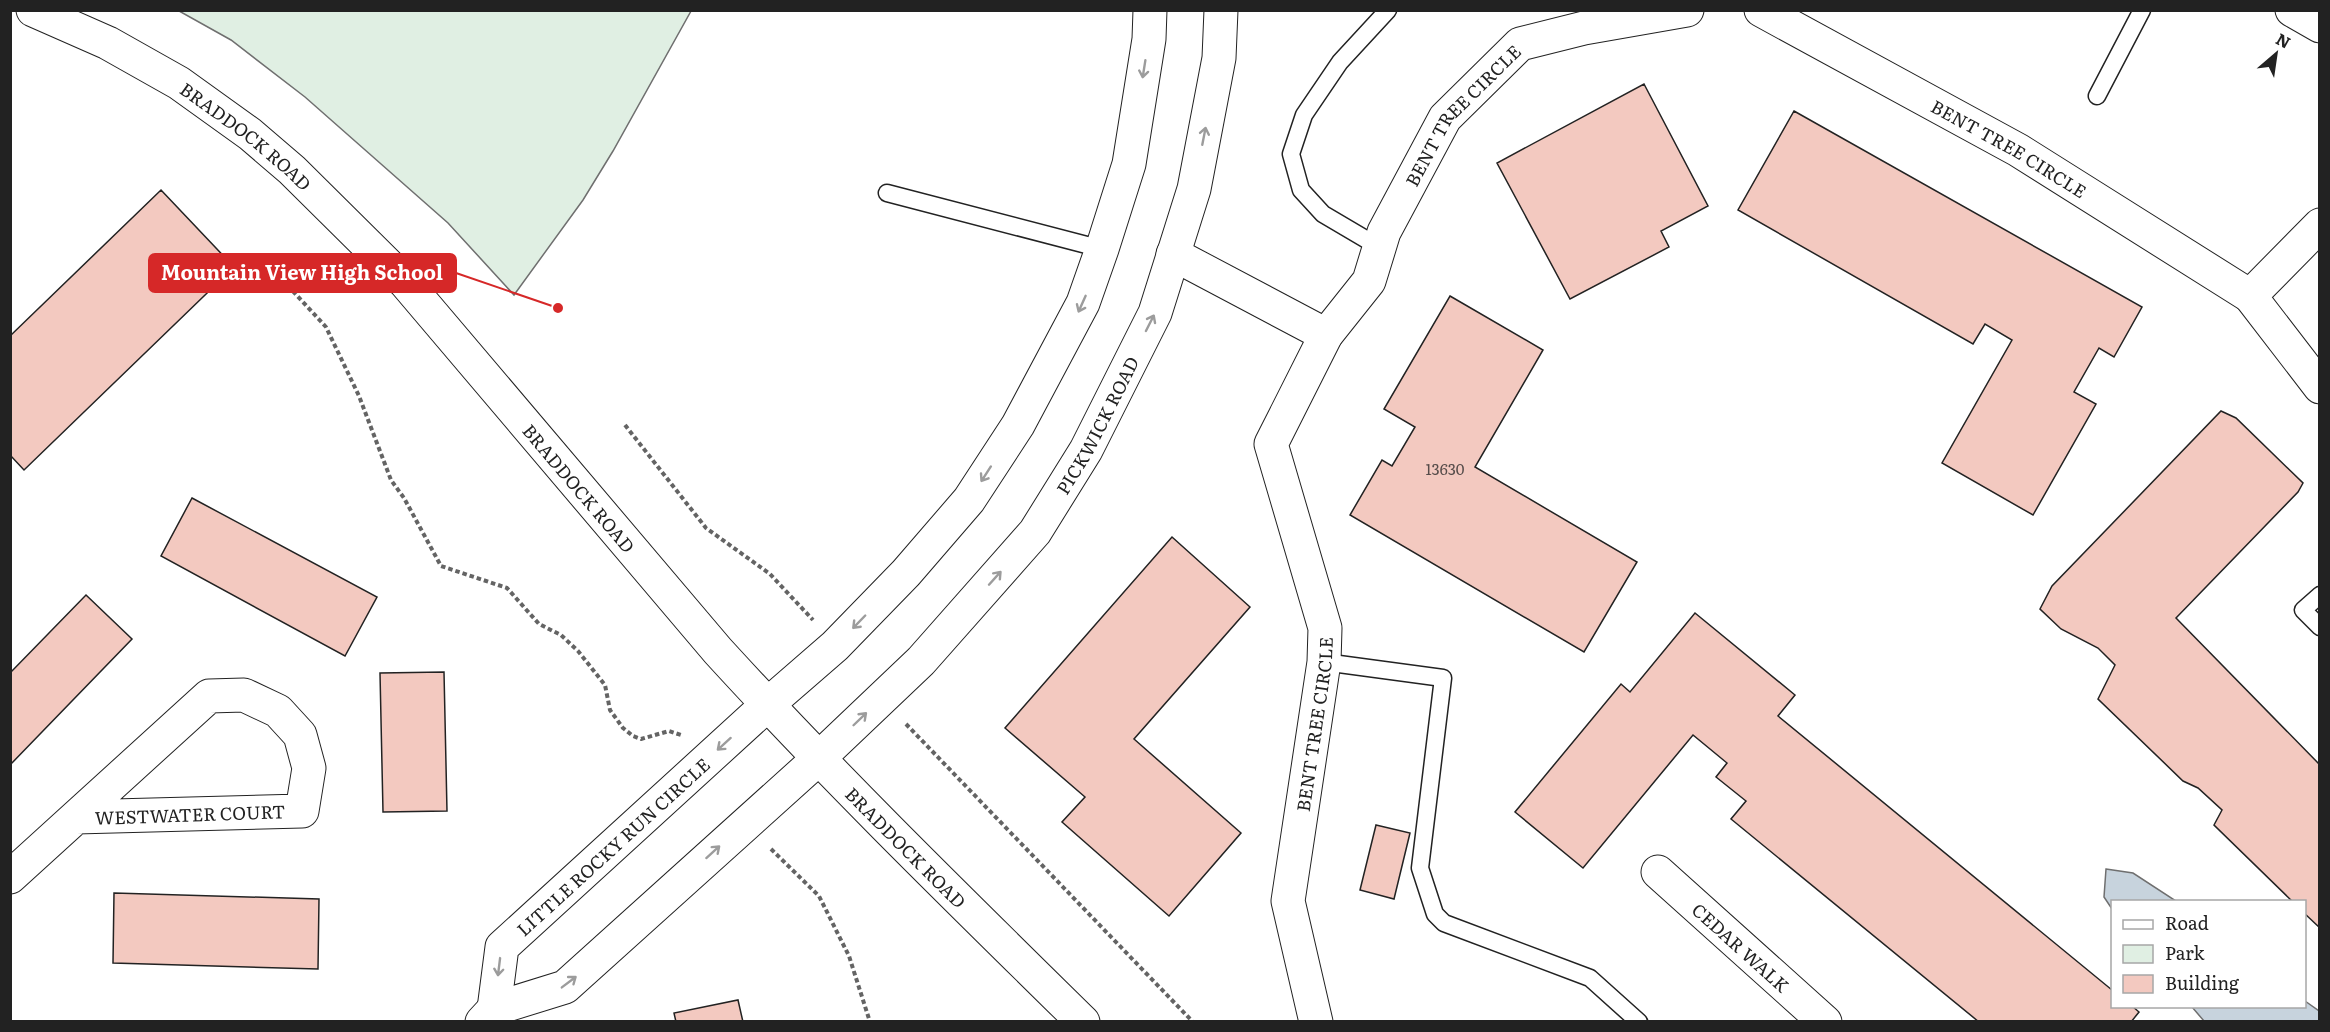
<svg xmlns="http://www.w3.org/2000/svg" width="2330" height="1032" font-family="Literata,serif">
  <rect width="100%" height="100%" fill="#fff"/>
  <!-- green -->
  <path fill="#e0efe3" stroke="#6f6f6f" stroke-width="1.5" d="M 179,11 L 691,11 L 613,151 L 583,200 L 514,295 L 448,223 L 305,97 L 231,40 Z"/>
  <!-- water -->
  <path fill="#c7d3dd" stroke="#6f6f6f" stroke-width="1.5" d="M 2106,869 L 2133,873 L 2176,901 L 2112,902 L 2112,909 L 2104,897 Z
    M 2305,1001 L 2319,1011 L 2319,1021 L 2204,1021 L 2192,1007 L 2304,1006 Z"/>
  <!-- building -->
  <path fill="#f3c9c0" stroke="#222" stroke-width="1.5" d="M 1644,84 L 1708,206 L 1661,231 L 1669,247 L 1570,299 L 1497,163 Z
    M 1794,111 L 2142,307 L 2114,357 L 2099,348 L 2074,392 L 2096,404 L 2033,515 L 1942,463 L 2012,340 L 1985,324 L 1973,344 L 1738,210 Z
    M 161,190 L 234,267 L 24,470 L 10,455 L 10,336 Z
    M 1450,296 L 1543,350 L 1475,467 L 1637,562 L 1584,652 L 1350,515 L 1382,460 L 1392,466 L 1415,427 L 1384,409 Z
    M 2221,411 L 2236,418 L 2303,483 L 2298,492 L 2176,618 L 2320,765 L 2320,928 L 2304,913 L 2304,902 L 2293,902 L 2214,825 L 2222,810 L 2198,788 L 2183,781 L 2098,699 L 2115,665 L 2098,648 L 2061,629 L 2040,609 L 2052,586 Z
    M 192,498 L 377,597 L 345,656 L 161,556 Z
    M 1172,537 L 1250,607 L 1134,739 L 1241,833 L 1169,916 L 1062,822 L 1085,797 L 1005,728 Z
    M 86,595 L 132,639 L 10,765 L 10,673 Z
    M 1695,613 L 1795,695 L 1778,716 L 2112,990 L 2112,1006 L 2132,1006 L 2139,1012 L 2131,1022 L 1979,1022 L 1731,819 L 1746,801 L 1716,777 L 1727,763 L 1693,735 L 1583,868 L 1515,812 L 1621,684 L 1630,692 Z
    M 444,672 L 447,811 L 383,812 L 380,673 Z
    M 1376,825 L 1410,833 L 1394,899 L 1360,890 Z
    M 114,893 L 319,899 L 318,969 L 113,963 Z
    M 738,1000 L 743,1022 L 676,1022 L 674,1013 Z"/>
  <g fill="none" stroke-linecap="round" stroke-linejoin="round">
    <!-- lane casing -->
    <g stroke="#222" stroke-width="19">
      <path id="lane" d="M 2097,96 L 2142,10
        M 887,193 L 1102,249
        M 1379,247 L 1323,214 L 1301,190 L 1291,154 L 1304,115 L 1340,62 L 1388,10
        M 2320,595 L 2303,610 L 2320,627
        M 1324,662 L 1443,678 L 1420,868 L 1435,914 L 1444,923 L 1590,978 L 1639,1022"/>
    </g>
    <!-- street casing -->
    <g stroke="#222" stroke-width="35">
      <g id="street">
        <path id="s1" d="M 1761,10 L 2018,150 L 2250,296 L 2320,225"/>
        <path d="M 2292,10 L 2320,26"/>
        <path d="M 1173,254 L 1326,335"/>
        <path d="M 2250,296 L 2320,387"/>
        <path id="s2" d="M 1658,872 L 1825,1022"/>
        <path d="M 10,877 L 209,696 L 244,695 L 278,711 L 300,735 L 309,768 L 302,811 L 76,817"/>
        <path id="s3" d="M 494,1009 L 502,947 L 767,705"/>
        <path d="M 482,1022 L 494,1009 L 565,987 L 818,759"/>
        <path id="s4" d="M 1316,1022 L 1288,901 L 1324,662 L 1325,628 L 1271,444 L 1326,335 L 1369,281 L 1384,232 L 1445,118 L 1520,44 L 1584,28 L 1687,10"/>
      </g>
    </g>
    <!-- secondary casing -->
    <g stroke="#222" stroke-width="35">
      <g id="secondary">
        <path id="s5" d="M 33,10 L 108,43 L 179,83 L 250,134 L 292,170 L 405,282 L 718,651 C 835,779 959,900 1083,1022"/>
        <path d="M 767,705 L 835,646 L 906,573 L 969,500 L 1018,425 L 1083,303 L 1102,249 L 1129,164 L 1149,39 L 1150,10"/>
        <path id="s6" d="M 818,759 L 921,661 L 1035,532 L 1086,450 L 1155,313 L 1194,189 L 1219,58 L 1221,10"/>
      </g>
    </g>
    <!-- path -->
    <path stroke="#646464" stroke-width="4" stroke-dasharray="4.5 3" stroke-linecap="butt" d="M 251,276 L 290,288 L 326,327 L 359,396 L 391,480 L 404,498 L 441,566 L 507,588 L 539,624 L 561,635 L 578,651 L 605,685 L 610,710 L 623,728 L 633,736 L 641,739 L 669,731 L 681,735
      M 625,425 L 706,528 L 770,574 L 813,620
      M 906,724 L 1193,1022
      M 771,849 L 819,896 L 849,956 L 870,1022"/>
    <!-- lane -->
    <use href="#lane" stroke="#fff" stroke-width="16"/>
    <!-- street -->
    <use href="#street" stroke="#fff" stroke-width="33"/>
    <!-- secondary -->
    <use href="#secondary" stroke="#fff" stroke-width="33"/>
  </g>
  <!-- one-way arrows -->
  <defs><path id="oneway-shaft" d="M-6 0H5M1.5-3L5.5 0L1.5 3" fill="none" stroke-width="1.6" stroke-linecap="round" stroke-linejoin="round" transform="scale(1.5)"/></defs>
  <g stroke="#9c9c9c">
    <use href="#oneway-shaft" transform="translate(1144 69) rotate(99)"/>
    <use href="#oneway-shaft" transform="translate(1204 136) rotate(-79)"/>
    <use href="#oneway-shaft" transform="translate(1082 304) rotate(114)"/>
    <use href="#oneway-shaft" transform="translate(1150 323) rotate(-63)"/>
    <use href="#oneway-shaft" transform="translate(986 474) rotate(123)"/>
    <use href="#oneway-shaft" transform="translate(995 578) rotate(-48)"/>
    <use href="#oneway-shaft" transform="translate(859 622) rotate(134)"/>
    <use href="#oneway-shaft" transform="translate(860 719) rotate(-44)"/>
    <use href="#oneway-shaft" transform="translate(724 744) rotate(138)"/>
    <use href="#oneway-shaft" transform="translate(713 852) rotate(-42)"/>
    <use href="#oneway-shaft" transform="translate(499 967) rotate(97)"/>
    <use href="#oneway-shaft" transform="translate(569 982) rotate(-37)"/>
  </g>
  <g text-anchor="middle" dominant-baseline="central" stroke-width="4.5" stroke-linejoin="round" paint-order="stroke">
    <!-- number labels -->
    <g font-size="15" fill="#564c4a">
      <text x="1445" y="468">13630</text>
    </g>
    <!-- street labels -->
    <g font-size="18" fill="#222" stroke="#fff">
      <text stroke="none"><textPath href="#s4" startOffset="976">BENT TREE CIRCLE</textPath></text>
      <text stroke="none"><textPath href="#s5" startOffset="249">BRADDOCK ROAD</textPath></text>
      <text stroke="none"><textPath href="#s1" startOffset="284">BENT TREE CIRCLE</textPath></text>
      <text stroke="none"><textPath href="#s6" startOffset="438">PICKWICK ROAD</textPath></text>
      <text stroke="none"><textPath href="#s5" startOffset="735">BRADDOCK ROAD</textPath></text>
      <text stroke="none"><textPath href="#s4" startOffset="303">BENT TREE CIRCLE</textPath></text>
      <text transform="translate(190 814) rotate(-2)">WESTWATER COURT</text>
      <text stroke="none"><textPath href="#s3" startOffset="212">LITTLE ROCKY RUN CIRCLE</textPath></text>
      <text stroke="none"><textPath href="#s5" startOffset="1221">BRADDOCK ROAD</textPath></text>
      <text stroke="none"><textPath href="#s2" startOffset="112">CEDAR WALK</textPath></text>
    </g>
  </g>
  <!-- callouts -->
  <path fill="none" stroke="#d62828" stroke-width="2" d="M558 308L456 273"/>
  <circle fill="#d62828" stroke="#fff" stroke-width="2" cx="558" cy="308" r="6"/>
  <rect fill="#d62828" stroke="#d62828" stroke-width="2" x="149" y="254" width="307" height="38" rx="6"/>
  <g font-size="20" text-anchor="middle" font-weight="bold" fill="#fff">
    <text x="302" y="280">Mountain View High School</text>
  </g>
  <!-- border -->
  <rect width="2330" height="1032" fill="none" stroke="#222222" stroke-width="24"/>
  <!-- legend -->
  <rect x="2111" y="900" width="195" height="108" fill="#ffffff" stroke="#a7a7a7" stroke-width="1.5"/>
  <rect x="2123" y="920" width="30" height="9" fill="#ffffff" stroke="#a7a7a7" stroke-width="1.5"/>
  <text x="2165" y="930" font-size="18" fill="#222222">Road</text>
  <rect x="2123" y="945" width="30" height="18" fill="#e0efe3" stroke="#a7a7a7" stroke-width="1.5"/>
  <text x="2165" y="960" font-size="18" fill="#222222">Park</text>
  <rect x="2123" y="975" width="30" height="18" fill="#f3c9c0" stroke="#a7a7a7" stroke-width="1.5"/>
  <text x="2165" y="990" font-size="18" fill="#222222">Building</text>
  <!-- north arrow -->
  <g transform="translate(2276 54) rotate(29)" stroke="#ffffff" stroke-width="4.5" paint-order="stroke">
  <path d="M0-4.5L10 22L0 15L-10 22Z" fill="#222222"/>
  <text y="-9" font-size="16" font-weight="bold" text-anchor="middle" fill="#222222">N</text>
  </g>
</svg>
